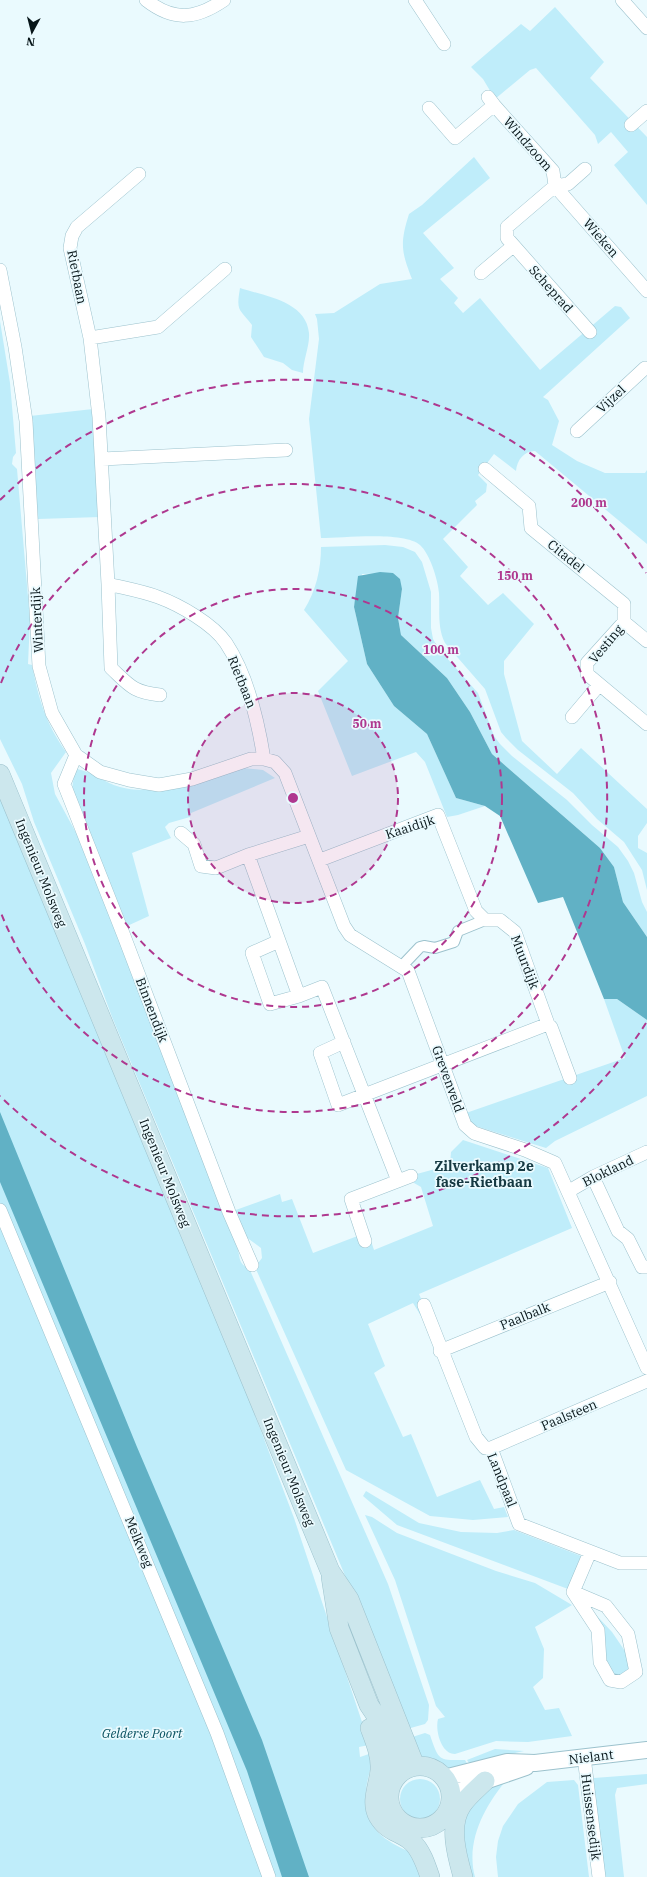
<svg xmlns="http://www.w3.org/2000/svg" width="647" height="1877" font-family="'IBM Plex Serif',serif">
  <rect width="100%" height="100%" fill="#eafafe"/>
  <!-- green -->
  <path fill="#bfedfa" d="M 555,7 L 604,62 L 590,78 L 647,137 L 647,205 L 614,165 L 628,152 L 611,132 L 598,144 L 595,135 L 536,68 L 530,70 L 495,99 L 483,79 L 471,67 L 521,24 L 530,31 Z
    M 474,157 L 490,178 L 423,233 L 454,268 L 440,279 L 458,298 L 454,303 L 463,313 L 480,298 L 540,370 L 615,306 L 621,307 L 630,318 L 543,397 L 548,400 L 559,421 L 552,445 L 577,461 L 605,473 L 645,473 L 647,470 L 647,544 L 535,451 C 524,451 517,460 516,471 L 494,454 L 478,475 L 487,484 L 486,492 L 475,501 L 477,505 L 443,539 L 468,567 L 460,576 L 488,605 L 503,593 L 534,624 L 504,661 L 504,674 L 522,741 L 557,774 L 581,748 L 647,809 L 647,823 L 638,836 L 638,848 L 647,853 L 647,890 L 642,870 L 624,842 L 597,819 L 573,793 L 518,750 L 506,738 L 501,732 L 485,689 L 445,643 C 437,627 440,610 439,593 C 438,580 430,554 420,545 C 404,531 343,538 321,538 L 309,419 L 319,339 L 317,319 L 315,314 L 334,313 L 380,284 L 412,279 C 401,251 400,243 409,214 L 422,205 Z
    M 240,288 C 264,296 306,301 309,333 C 310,346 303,360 303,373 L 292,370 L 283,363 L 264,357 L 251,337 L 252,325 C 239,308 236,312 240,288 Z
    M 0,321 L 10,383 L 16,453 L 13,457 L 12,464 L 17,469 L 30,620 L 28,664 L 32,665 C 39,700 45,722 66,752 L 51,773 L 55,794 L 87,853 L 238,1250 C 240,1258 239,1265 249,1268 L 388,1584 L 429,1705 L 428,1720 L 425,1724 L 407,1729 L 359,1609 L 112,1017 L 85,944 L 34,822 L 22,784 L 0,739 Z
    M 93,409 L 95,456 L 100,517 L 38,519 L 30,416 Z
    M 385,545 L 403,547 L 415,552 L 422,562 L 431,592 L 431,628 L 433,639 L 438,648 L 478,693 L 494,736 L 500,744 L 512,756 L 567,800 L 592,825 L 618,847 L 628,861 L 634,873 L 642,902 L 647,912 L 647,937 L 623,902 L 614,867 L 600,848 L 492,754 L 470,712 L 447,678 L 401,635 L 398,618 L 402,589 L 393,573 L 362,574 L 354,607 L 367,664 L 394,706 L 427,734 L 456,798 L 485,806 L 458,815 L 447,817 L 425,762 L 416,752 L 352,776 L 318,691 L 348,661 L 304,610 C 316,591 321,569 321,547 Z
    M 243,768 L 263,770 L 275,778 L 191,813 L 190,817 L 169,823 L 165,827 L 171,838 L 132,853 L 149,916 L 125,927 L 72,790 L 74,775 L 77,769 C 93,772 105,783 120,787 C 155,797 208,778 243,768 Z
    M 0,795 L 230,1349 L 294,1518 L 368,1740 L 369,1745 L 359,1747 L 360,1757 L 372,1753 C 373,1763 369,1773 367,1783 C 360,1823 378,1839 413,1853 L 424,1877 L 0,1877 Z
    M 604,999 L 617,999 L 647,1020 L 647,1096 L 555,1141 L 546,1148 L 469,1124 L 466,1113 L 625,1058 Z
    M 463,1140 L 548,1168 L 572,1228 L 419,1294 L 427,1312 L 421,1316 L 413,1303 L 368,1324 L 385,1366 L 374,1373 L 403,1437 L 411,1434 L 437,1497 L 480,1480 L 494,1509 L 504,1507 L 508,1517 L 473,1520 L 430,1516 L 346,1470 L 255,1267 L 262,1258 L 261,1248 L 246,1237 L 233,1211 L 280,1194 L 282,1202 L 292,1199 L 313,1253 L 368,1232 L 374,1250 L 433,1226 L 421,1187 L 414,1183 L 413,1175 L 450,1165 L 451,1152 Z
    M 366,1491 L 419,1523 L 461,1532 L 497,1533 L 514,1530 L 581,1556 L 568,1589 L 397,1525 L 363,1496 Z
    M 365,1515 L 372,1517 L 397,1533 L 496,1571 L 535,1583 L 572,1605 L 535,1627 L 544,1649 L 543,1678 L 533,1687 L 545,1710 L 559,1708 L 572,1736 L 528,1742 L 496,1741 L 455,1754 C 441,1754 435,1730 438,1719 L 445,1717 L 436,1706 L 395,1580 Z
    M 596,1615 L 612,1632 L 629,1657 L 633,1676 L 606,1677 L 595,1623 Z
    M 425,1733 L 430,1735 C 439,1762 439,1760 465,1760 L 468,1765 L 453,1769 L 440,1767 L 423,1759 L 409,1738 Z
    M 495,1749 L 524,1751 L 469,1763 L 467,1760 Z
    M 647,1774 L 647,1784 L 617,1788 L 615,1795 L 624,1877 L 604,1877 L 596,1830 L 594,1778 Z
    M 509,1777 C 486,1804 465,1840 475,1877 L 468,1877 L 460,1848 L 465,1815 L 488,1788 Z
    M400 1799a20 20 0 1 1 40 0a20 20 0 1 1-40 0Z
    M 574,1780 L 578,1785 L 589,1877 L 498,1877 L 496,1857 L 498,1841 L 503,1826 L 518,1804 L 547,1782 Z"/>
  <!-- water -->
  <path fill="#61b1c5" d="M 380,572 L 393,573 L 400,579 L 402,589 L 398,618 L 401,635 L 447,678 L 470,712 L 492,754 L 600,848 L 614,867 L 623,902 L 647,937 L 647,1020 L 617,999 L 604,999 L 563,897 L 538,903 L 500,816 L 485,806 L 456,798 L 427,734 L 394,706 L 367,664 L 354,607 L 358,576 Z
    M 0,1112 L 137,1447 L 262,1740 L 309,1877 L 282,1877 L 247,1771 L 0,1182 Z"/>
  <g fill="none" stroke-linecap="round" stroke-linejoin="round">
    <!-- pedestrian casing -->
    <g stroke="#9cc2cd" stroke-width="12">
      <path id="pedestrian" d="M 401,967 L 420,947 L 424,946 L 435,948 L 454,942 L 458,931 L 485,920"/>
    </g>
    <!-- minor casing -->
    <g stroke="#9cc2cd" stroke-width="14">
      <path id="minor" d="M 146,0 C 174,22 196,19 224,0
        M 415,0 L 444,44
        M 622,0 L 647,28
        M 494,105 L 553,171 L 555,186 L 647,291
        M 429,108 L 455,138 L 494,105 L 488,97
        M 631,125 L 647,111
        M 585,169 L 568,184 L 555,186 L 507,227 L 507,238 L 590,332
        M 139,174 L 77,227 L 72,236 L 70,248 L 90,338 L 99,417 L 108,584 C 124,588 142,591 158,597 C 180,605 213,624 226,643 C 248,676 258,721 264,759
        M 0,270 L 15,347 L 26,421 L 39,666 L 52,713 L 76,755 L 100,772 L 129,780 L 159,785 L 192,779 L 251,759 L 264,759 L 275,762 L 285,773 L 344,926 L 350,935 L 408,971 L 465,1125 L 474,1133 L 525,1150 L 555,1163 L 647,1368
        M 481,273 L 513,246
        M 90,338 L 158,327 L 225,269
        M 577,431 L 645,368
        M 102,459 L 286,450
        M 485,469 L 529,506 L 531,528 L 624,604 L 624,622 L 647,641
        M 108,584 L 111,668 C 130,686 133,692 160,695
        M 624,622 L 587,663 L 587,674 L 647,724
        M 572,717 L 599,685
        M 76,755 L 64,784 L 124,936 L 229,1212 L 252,1265
        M 181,833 L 194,844 L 201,866 L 216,868 L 248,855 L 309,836
        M 248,855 L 299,996 L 322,987 L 398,1181 L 351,1199 L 365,1241
        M 320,860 L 438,815 L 476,911 L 485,920 L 500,920 L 515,932 L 548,1024 L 551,1027 L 570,1078
        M 279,941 L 252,953 L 270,1004 L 299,996
        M 344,1042 L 320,1053 L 338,1105 L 548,1024
        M 593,1177 L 618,1231 L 628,1239 L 642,1267 L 647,1267
        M 398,1181 L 411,1176
        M 569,1191 L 593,1177 L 647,1152
        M 0,1210 L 217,1733 L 269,1877
        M 424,1305 L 476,1437 L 485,1448 L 491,1448 L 519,1524 L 620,1563 L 647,1563
        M 440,1351 L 610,1282
        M 491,1448 L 647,1381
        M 573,1592 L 606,1606 L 628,1634 L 636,1672 L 621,1682 L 610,1680 L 600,1662 L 598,1630 Z
        M 573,1592 L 590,1552
        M 584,1757 L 599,1877"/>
    </g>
    <!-- tertiary casing -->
    <g stroke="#9cc2cd" stroke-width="18">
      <path id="tertiary" d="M 444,1778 L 507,1762 L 535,1763 L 647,1750
        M 450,1795 L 485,1781 L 526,1767"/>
    </g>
    <!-- secondary casing -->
    <g stroke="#9cc2cd" stroke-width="20">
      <path id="secondary" d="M 0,774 L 330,1571 L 349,1599 L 415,1766
        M 331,1577 L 339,1628 L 369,1705 L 381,1723 L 399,1774
        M 370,1728 C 375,1741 381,1756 380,1770 C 379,1784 370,1802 378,1816 C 388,1833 400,1831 412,1842 C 421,1850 426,1865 430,1877
        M389 1797a31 31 0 1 1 62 0a31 31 0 1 1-62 0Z
        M 463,1877 C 457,1856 448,1825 462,1805 C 468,1796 478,1788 485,1781"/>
    </g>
    <!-- pedestrian -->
    <use href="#pedestrian" stroke="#fff" stroke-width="10"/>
    <!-- minor -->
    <use href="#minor" stroke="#fff" stroke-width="13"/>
    <!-- tertiary -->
    <use href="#tertiary" stroke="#fff" stroke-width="16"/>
    <!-- secondary -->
    <use href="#secondary" stroke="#cce7ed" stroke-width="19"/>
  </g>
  <!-- distance rings -->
  <circle cx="293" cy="798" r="105" fill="#af388f" fill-opacity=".12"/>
  <g fill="none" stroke="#af388f" stroke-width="2" stroke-dasharray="7 5">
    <circle cx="293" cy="798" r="105"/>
    <circle cx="293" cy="798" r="209"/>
    <path d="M1 683A314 314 0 1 1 1 913"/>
    <path d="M646 1023A418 418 0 0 1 0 1096M0 500A418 418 0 0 1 646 573"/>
  </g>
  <g text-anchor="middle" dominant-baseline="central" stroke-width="3.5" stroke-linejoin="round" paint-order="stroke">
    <!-- street labels -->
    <g font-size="13" fill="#071519" stroke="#eafafe">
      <text transform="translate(528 144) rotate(49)">Windzoom</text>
      <text transform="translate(601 238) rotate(49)">Wieken</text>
      <text transform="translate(77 277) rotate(79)">Rietbaan</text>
      <text transform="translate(551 289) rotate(48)">Scheprad</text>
      <text transform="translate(611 399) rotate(-43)">Vijzel</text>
      <text transform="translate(566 556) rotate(39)">Citadel</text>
      <text transform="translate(37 620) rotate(-93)">Winterdijk</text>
      <text transform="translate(606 644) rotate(-50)">Vesting</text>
      <text transform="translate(242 682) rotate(68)">Rietbaan</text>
      <text transform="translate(410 827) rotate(-18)">Kaaidijk</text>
      <text transform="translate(41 873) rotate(68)">Ingenieur Molsweg</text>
      <text transform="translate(525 962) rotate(69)">Muurdijk</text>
      <text transform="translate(152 1010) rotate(69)">Binnendijk</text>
      <text transform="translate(448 1079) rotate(70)">Grevenveld</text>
      <text transform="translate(608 1171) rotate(-26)">Blokland</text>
      <text transform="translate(165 1173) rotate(68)">Ingenieur Molsweg</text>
      <text transform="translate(525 1316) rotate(-22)">Paalbalk</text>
      <text transform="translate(569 1415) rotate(-23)">Paalsteen</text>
      <text transform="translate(289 1472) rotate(68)">Ingenieur Molsweg</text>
      <text transform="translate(502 1480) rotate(68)">Landpaal</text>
      <text transform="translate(139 1542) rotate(68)">Melkweg</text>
      <text transform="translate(591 1757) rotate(-7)">Nielant</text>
      <text transform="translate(591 1817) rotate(83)">Huissensedijk</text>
    </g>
    <!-- park labels -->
    <g font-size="13" font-style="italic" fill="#07505f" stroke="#eafafe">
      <text x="142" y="1733">Gelderse Poort</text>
    </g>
    <!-- neighbourhood labels -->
    <g font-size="14" font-weight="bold" fill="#153942" stroke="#eafafe">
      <text x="484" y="1166">Zilverkamp 2e<tspan x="484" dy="16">fase-Rietbaan</tspan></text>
    </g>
  </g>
  <circle cx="293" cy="798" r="6" fill="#af388f" stroke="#eafafe" stroke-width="2"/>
  <g font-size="12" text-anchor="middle" font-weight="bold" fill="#af388f" stroke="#eafafe" stroke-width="3.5" stroke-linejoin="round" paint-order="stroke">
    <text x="589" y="507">200 m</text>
    <text x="515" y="580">150 m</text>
    <text x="441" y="654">100 m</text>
    <text x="367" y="728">50 m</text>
  </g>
  <!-- north arrow -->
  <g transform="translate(32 32) rotate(187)" stroke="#eafafe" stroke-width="3" paint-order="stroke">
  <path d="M0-3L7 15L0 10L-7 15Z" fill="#071519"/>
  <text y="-6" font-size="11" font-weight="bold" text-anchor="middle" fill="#071519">N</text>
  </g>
</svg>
